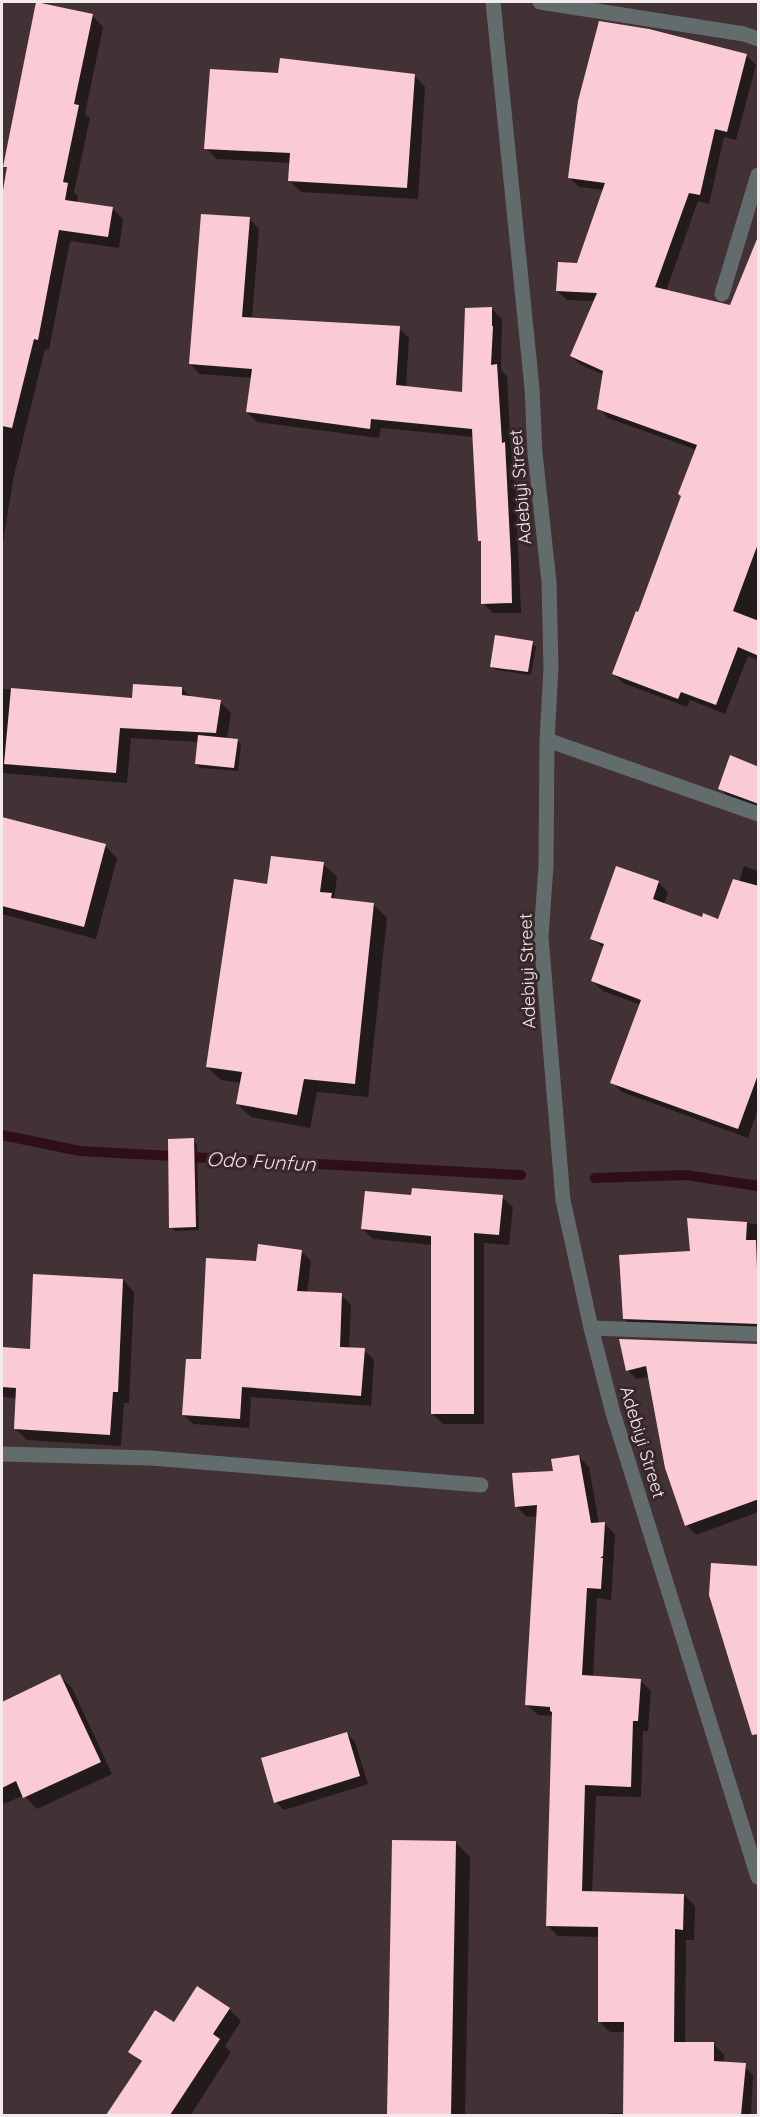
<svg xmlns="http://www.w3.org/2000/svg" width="760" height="2117" font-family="Quicksand,sans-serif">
  <rect width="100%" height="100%" fill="#423135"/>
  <!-- shadow -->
  <path fill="#0007" d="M 92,15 L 103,27 L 85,114 L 90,118 L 74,192 L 78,196 L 77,203 L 112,208 L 123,219 L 119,248 L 70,241 L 49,350 L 45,349 L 13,480 L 2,548 L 2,204 L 8,169 L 5,166 Z
    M 746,55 L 756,65 L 736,140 L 724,137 L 709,204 L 698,201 L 666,291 L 731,307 L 758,239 L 758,660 L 748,656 L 725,714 L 690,700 L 687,707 L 623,683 L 614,674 L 639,614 L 682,497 L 697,450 L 608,418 L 599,408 L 604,375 L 581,365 L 571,356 L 595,301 L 567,300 L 557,291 L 578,264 L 604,190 L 579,187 L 569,177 Z
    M 279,75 L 414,75 L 425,87 L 418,199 L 301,192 L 290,181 L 291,163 L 217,159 L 206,148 Z
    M 249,218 L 259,229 L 252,319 L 399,328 L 409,338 L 406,387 L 463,393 L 492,309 L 502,319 L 501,370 L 507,376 L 511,451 L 514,454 L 521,613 L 493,613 L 483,603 L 482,543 L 479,540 L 474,437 L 381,428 L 379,438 L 257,422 L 247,412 L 252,378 L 200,374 L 190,364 Z
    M 532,643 L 536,647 L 531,675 L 496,670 L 492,666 Z
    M 182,688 L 192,698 L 220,702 L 231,713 L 227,739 L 237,740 L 241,744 L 238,771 L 200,768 L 196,764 L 199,742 L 131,738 L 127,783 L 2,773 L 2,689 L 133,700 Z
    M 758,761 L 758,809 L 729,798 L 720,788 L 756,768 Z
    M 2,818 L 105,846 L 117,858 L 96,939 L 2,914 Z
    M 323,864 L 337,877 L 334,898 L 337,900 L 373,904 L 387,918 L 368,1097 L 317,1092 L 310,1128 L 251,1117 L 237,1104 L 242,1083 L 221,1080 L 207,1067 L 269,886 Z
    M 744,866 L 758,871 L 758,1109 L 748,1138 L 622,1092 L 612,1082 L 641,1005 L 603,991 L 592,981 L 604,949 L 592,938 L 658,882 L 668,892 L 664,905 L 702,919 L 719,921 L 739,882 Z
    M 193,1140 L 197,1144 L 199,1230 L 175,1231 L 171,1227 Z
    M 413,1197 L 502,1197 L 513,1207 L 509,1245 L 484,1243 L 484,1424 L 443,1424 L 432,1413 L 433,1245 L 373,1239 L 363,1229 Z
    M 688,1220 L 758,1224 L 758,1333 L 634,1328 L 624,1319 L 692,1253 Z
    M 301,1251 L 311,1261 L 307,1293 L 341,1295 L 351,1305 L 349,1349 L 364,1350 L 374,1360 L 371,1406 L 251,1397 L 249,1428 L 193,1424 L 183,1414 L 202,1361 L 257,1262 Z
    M 123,1280 L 134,1292 L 129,1403 L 124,1403 L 121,1446 L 27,1440 L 15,1429 L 17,1398 L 2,1397 L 2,1349 L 31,1350 Z
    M 621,1340 L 758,1345 L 758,1512 L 696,1535 L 687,1525 L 649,1377 L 637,1379 L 627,1370 Z
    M 578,1456 L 589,1467 L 599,1524 L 604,1523 L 615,1534 L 613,1567 L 611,1568 L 613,1570 L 611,1600 L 597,1598 L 593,1678 L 640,1680 L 651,1691 L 648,1731 L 643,1731 L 641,1797 L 596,1796 L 592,1893 L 684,1895 L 695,1906 L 694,1940 L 686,1940 L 685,2043 L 714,2044 L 724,2055 L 724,2063 L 742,2064 L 753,2075 L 751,2116 L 609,2116 L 609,2113 L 624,2113 L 625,2032 L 610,2032 L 599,2021 L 600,1937 L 558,1936 L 547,1925 L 554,1716 L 538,1715 L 527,1705 L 538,1516 L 527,1517 L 516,1506 L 555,1472 Z
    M 60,1676 L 72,1688 L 112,1774 L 37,1809 L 24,1795 L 4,1804 L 2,1801 L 2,1703 Z
    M 346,1733 L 355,1742 L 368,1784 L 284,1810 L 276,1802 Z
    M 393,1842 L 455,1842 L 470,1857 L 465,2116 L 388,2116 Z
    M 229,2009 L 241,2021 L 225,2046 L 231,2052 L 190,2116 L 108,2116 L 142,2063 L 130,2051 L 174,2025 Z"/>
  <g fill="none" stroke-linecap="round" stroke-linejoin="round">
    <!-- stream -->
    <path stroke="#2f0e18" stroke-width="10" d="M 2,1135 L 80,1151 L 521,1175
      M 595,1178 L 686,1175 L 758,1186"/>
  </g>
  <!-- building -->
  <path fill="#facad5" d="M 36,2 L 93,14 L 74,104 L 79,105 L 63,182 L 68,183 L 65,200 L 113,207 L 108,237 L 59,230 L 38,340 L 34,339 L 12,428 L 2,426 L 2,196 L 7,167 L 3,167 Z
    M 599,21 L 649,29 L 747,54 L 727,132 L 715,129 L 700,195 L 689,193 L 655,287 L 730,305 L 757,239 L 759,239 L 759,541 L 733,611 L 759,621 L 759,656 L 738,647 L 716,705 L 681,692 L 678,699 L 612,674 L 636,611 L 638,612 L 681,496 L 678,494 L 697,445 L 597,409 L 603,371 L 570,356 L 597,293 L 556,291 L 558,262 L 577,263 L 605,183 L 568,178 L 578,101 Z
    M 280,58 L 415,74 L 407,188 L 288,181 L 290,153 L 204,149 L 210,69 L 278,73 Z
    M 201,214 L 250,217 L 242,317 L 400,326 L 396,385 L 462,392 L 465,308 L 492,307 L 492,326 L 493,326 L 491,365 L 497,364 L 502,443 L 505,442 L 511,560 L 512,603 L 481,604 L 481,541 L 478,541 L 472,429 L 371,419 L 370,429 L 246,412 L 252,369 L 189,364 Z
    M 495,635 L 533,641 L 528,672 L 490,667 Z
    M 133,684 L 182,687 L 182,695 L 221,700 L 216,733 L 120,728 L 116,773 L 4,764 L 11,688 L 132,698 Z
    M 198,735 L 238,739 L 234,768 L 195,764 Z
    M 730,755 L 759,767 L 759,804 L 718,789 Z
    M 2,817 L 106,844 L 84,927 L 2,906 Z
    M 271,856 L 324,862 L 320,892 L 332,893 L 331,898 L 374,903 L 355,1084 L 304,1079 L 297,1115 L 236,1104 L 242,1072 L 206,1067 L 234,879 L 267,884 Z
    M 616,866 L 659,881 L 653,899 L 702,917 L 703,913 L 718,919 L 733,879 L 759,886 L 759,1072 L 738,1129 L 610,1083 L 641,1000 L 591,981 L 604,944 L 590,939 Z
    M 194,1138 L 196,1227 L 169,1228 L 168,1139 Z
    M 412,1188 L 503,1195 L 499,1235 L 474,1233 L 474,1414 L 431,1414 L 431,1236 L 361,1229 L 365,1191 L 411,1195 Z
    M 687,1218 L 747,1222 L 746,1240 L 756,1240 L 759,1324 L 623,1319 L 619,1255 L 690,1251 Z
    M 258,1244 L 302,1250 L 297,1291 L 342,1293 L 340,1347 L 365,1348 L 361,1396 L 242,1387 L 240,1419 L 182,1415 L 186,1359 L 201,1359 L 206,1258 L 256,1261 Z
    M 33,1274 L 123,1279 L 118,1392 L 113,1392 L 110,1435 L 14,1429 L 16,1388 L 2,1387 L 2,1347 L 30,1349 Z
    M 619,1339 L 759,1344 L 759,1499 L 685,1526 L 665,1468 L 646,1366 L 626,1371 Z
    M 579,1455 L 591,1523 L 605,1522 L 603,1556 L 600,1558 L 603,1558 L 601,1589 L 587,1588 L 582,1675 L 641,1679 L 638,1721 L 633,1721 L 631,1787 L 585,1785 L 582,1891 L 684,1894 L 683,1930 L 675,1929 L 674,2042 L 714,2042 L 714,2061 L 746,2063 L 741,2115 L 623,2115 L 624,2022 L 598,2022 L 598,1927 L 546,1926 L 552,1712 L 550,1711 L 550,1707 L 525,1705 L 537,1505 L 515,1507 L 512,1473 L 553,1471 L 551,1459 Z
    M 711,1563 L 759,1566 L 759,1734 L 752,1735 L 709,1595 Z
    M 60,1674 L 101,1762 L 23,1798 L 16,1781 L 2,1788 L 2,1702 Z
    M 347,1732 L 360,1776 L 274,1803 L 261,1758 Z
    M 392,1840 L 456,1841 L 451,2115 L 387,2115 Z
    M 197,1986 L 230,2008 L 213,2034 L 220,2039 L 170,2115 L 106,2115 L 142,2061 L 128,2052 L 155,2010 L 174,2022 Z"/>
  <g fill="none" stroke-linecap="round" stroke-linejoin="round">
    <!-- minor -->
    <path stroke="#626c6c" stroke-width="15" d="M 493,2 L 532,388 L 535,453 L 549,582 L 551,668 L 547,740 L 546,866 L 541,937 L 563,1200 L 591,1328 L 613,1413 L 758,1877
      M 540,2 L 744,34 L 758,39
      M 722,294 L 758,175
      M 547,740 L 758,814
      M 591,1328 L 758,1334
      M 2,1454 L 151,1458 L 481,1485"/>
  </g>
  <g text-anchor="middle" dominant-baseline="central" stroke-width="6" stroke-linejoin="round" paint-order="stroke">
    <!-- street labels -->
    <g font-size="18" fill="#f4e9eb" stroke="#37272b">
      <text transform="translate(520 487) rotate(-95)">Adebiyi Street</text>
      <text transform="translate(527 971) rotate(-92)">Adebiyi Street</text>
      <text transform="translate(643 1442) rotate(73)">Adebiyi Street</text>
    </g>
    <!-- water labels -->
    <g font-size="20" font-style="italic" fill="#fadce2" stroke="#37272b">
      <text transform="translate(261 1161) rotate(3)">Odo Funfun</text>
    </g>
  </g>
  <!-- border -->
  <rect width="760" height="2117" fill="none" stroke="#f4e9eb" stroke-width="6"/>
</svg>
